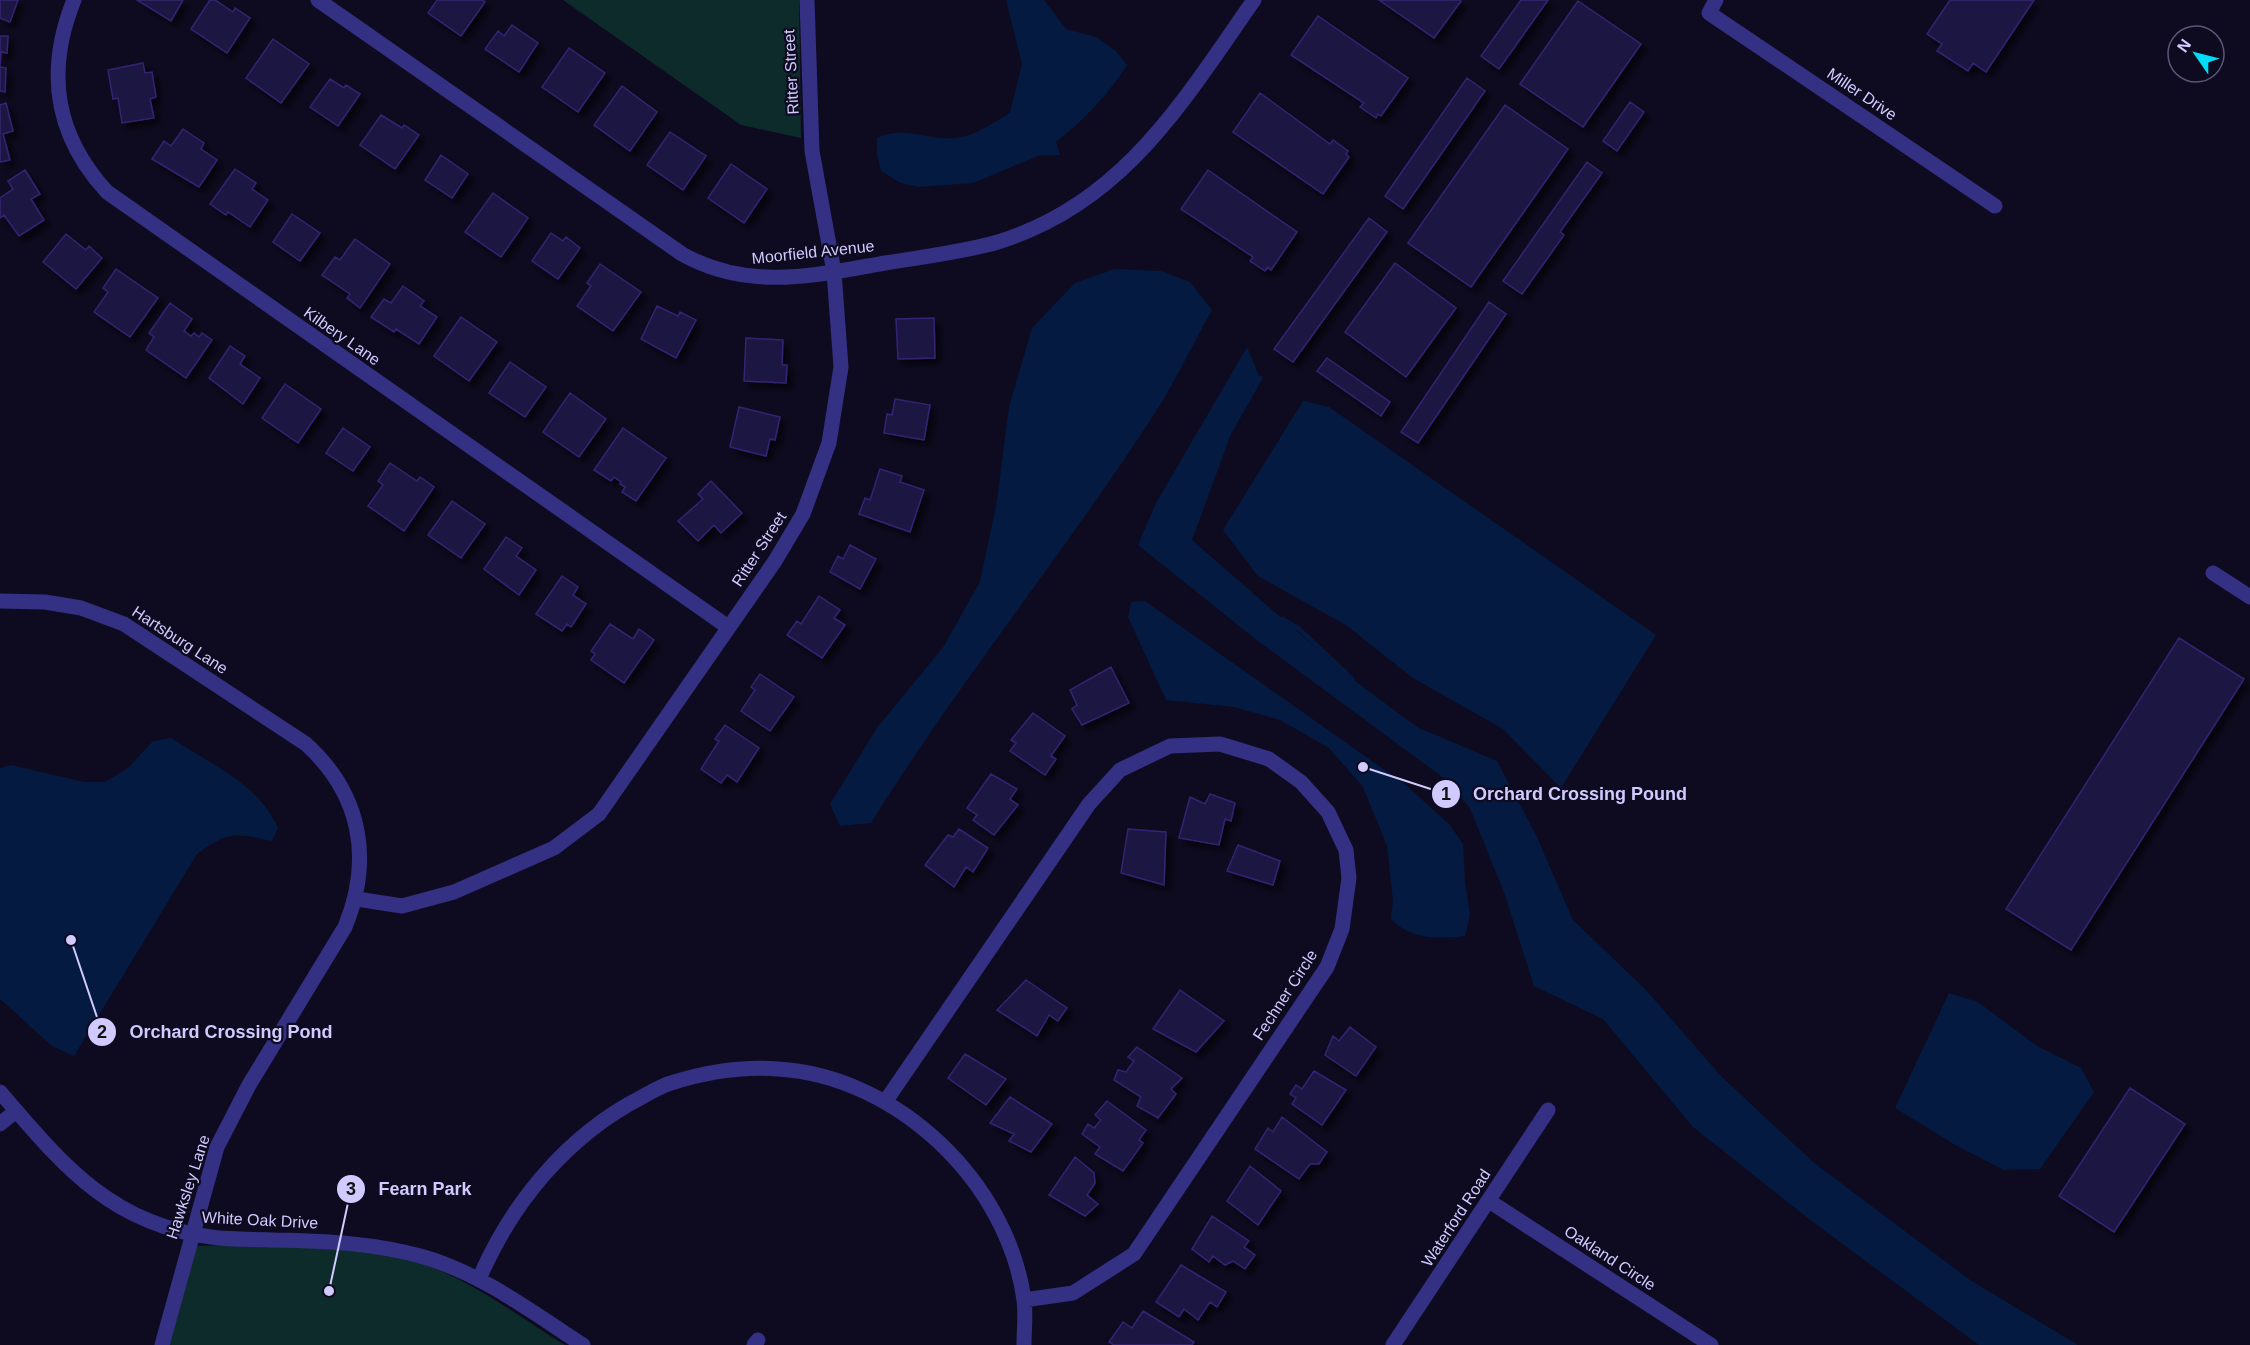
<svg xmlns="http://www.w3.org/2000/svg" width="2250" height="1345" font-family="Arial,sans-serif">
  <defs>
    <filter id="shadow"><feDropShadow dx="5.5" dy="5.5" stdDeviation="3" flood-color="#0009"/></filter>
  </defs>
  <rect width="100%" height="100%" fill="#0e0b20"/>
  <!-- green -->
  <path fill="#0d2b2a" d="M 563,0 L 799,0 L 801,138 L 741,125 Z
    M 283,1244 C 320,1248 360,1247 397,1256 C 458,1270 512,1312 565,1345 L 166,1345 L 193,1246 Z"/>
  <!-- water -->
  <path fill="#041a40" d="M 1006,0 L 1044,0 L 1066,29 L 1096,37 L 1116,51 L 1127,65 C 1108,95 1084,120 1056,142 L 1060,155 L 1038,156 L 973,183 L 918,187 L 901,183 L 881,171 L 877,154 L 877,138 C 905,125 927,141 955,138 C 975,136 993,123 1010,113 L 1022,64 Z
    M 1115,269 L 1161,271 L 1190,282 L 1212,310 C 1193,344 1176,380 1155,413 C 1065,552 958,683 871,823 L 840,826 L 830,804 L 877,728 L 944,646 L 980,582 L 997,501 L 1009,407 L 1032,328 L 1075,283 Z
    M 1247,347 L 1260,378 L 1235,423 L 1192,540 L 1347,675 L 1417,727 L 1497,761 L 1536,835 L 1573,920 L 1646,990 L 1721,1076 L 1813,1162 L 1970,1280 L 2078,1345 L 1979,1345 L 1809,1219 L 1693,1127 L 1603,1019 L 1534,986 L 1505,895 L 1470,808 L 1441,776 L 1254,638 L 1138,545 L 1156,503 Z
    M 1303,401 L 1329,407 L 1656,635 L 1561,788 L 1503,729 L 1413,678 L 1346,625 L 1258,576 L 1223,530 Z
    M 1145,601 L 1406,785 L 1450,825 L 1463,844 L 1465,882 L 1470,915 L 1465,936 C 1437,939 1411,940 1391,919 L 1393,901 L 1387,846 L 1363,787 L 1329,748 L 1280,720 L 1234,707 L 1166,700 L 1128,617 L 1131,602 Z
    M 171,738 C 209,763 259,784 278,828 L 272,841 C 236,833 228,831 197,854 L 74,1056 L 52,1046 L 0,999 L 0,768 L 11,765 L 84,782 L 105,782 L 128,768 L 153,741 Z
    M 1949,993 L 1978,1002 L 2037,1046 L 2081,1068 L 2094,1092 L 2040,1169 L 2004,1170 L 1957,1146 L 1895,1108 Z"/>
  <g fill="none" stroke-linecap="round" stroke-linejoin="round">
    <!-- stream -->
    <path stroke="#041a40" stroke-width="5" d="M 1231,429 L 1260,378
      M 1282,619 L 1299,629 L 1352,679"/>
  </g>
  <!-- building -->
  <path fill="#1e1543" stroke="#342472" stroke-width="1.5" filter="url(#shadow)" d="M 0,0 L 18,0 L 10,22 L 0,18 Z
    M 137,0 L 183,0 L 171,21 Z
    M 210,0 L 215,0 L 233,12 L 235,8 L 250,18 L 227,53 L 191,29 Z
    M 437,0 L 482,0 L 485,2 L 461,36 L 428,13 Z
    M 1379,0 L 1460,0 L 1461,1 L 1434,38 Z
    M 1521,0 L 1548,0 L 1499,69 L 1481,56 Z
    M 1950,0 L 2034,0 L 1986,72 L 1973,63 L 1968,71 L 1937,51 L 1942,44 L 1927,34 Z
    M 1578,1 L 1641,44 L 1583,127 L 1520,84 Z
    M 1318,16 L 1408,78 L 1381,116 L 1378,114 L 1376,118 L 1360,107 L 1364,103 L 1291,55 Z
    M 512,25 L 538,43 L 519,72 L 485,49 L 498,31 L 504,36 Z
    M 0,36 L 8,36 L 7,53 L 1,52 L 0,67 Z
    M 273,39 L 309,64 L 281,103 L 246,78 Z
    M 569,48 L 605,73 L 578,112 L 542,87 Z
    M 143,63 L 145,73 L 152,72 L 156,97 L 150,99 L 154,118 L 122,123 L 118,98 L 113,99 L 108,70 Z
    M 0,67 L 6,68 L 5,92 L 0,91 Z
    M 1467,78 L 1485,91 L 1403,209 L 1385,196 Z
    M 330,79 L 344,88 L 346,85 L 360,94 L 338,126 L 310,107 Z
    M 622,86 L 657,112 L 630,151 L 594,125 Z
    M 1260,93 L 1330,144 L 1333,140 L 1348,151 L 1346,154 L 1349,157 L 1323,194 L 1233,132 Z
    M 1630,102 L 1644,112 L 1617,151 L 1603,141 Z
    M 6,103 L 13,131 L 3,134 L 10,160 L 0,162 L 0,105 Z
    M 1505,105 L 1568,149 L 1471,287 L 1408,243 Z
    M 381,115 L 402,128 L 404,125 L 419,135 L 395,169 L 360,145 Z
    M 183,129 L 204,143 L 201,149 L 217,160 L 199,187 L 152,159 L 164,141 L 171,146 Z
    M 670,132 L 706,156 L 683,190 L 647,165 Z
    M 441,155 L 468,174 L 452,198 L 425,180 Z
    M 1587,162 L 1602,173 L 1560,232 L 1564,235 L 1522,294 L 1503,281 Z
    M 731,164 L 767,189 L 744,223 L 708,198 Z
    M 235,169 L 256,183 L 252,189 L 268,200 L 250,227 L 228,212 L 226,215 L 210,204 Z
    M 25,170 L 40,194 L 31,199 L 44,220 L 19,236 L 4,215 L 0,218 L 0,198 L 13,189 L 8,181 Z
    M 1208,170 L 1297,232 L 1271,270 L 1268,267 L 1265,271 L 1250,261 L 1253,257 L 1181,209 Z
    M 493,193 L 528,218 L 501,257 L 465,232 Z
    M 292,214 L 320,233 L 300,261 L 273,242 Z
    M 1369,218 L 1387,232 L 1293,362 L 1274,349 Z
    M 551,233 L 563,241 L 566,237 L 580,248 L 558,279 L 532,261 Z
    M 66,234 L 86,250 L 89,246 L 102,258 L 76,289 L 43,262 Z
    M 355,239 L 390,264 L 360,308 L 347,298 L 350,294 L 322,275 L 335,257 L 340,260 Z
    M 1395,263 L 1456,308 L 1406,377 L 1345,332 Z
    M 600,264 L 641,292 L 613,331 L 577,306 L 591,286 L 587,283 Z
    M 116,269 L 158,298 L 130,337 L 94,312 L 108,292 L 103,288 Z
    M 403,286 L 424,301 L 420,306 L 437,317 L 419,344 L 396,329 L 394,332 L 371,317 L 384,299 L 391,303 Z
    M 1489,302 L 1506,314 L 1418,443 L 1401,432 Z
    M 170,303 L 192,319 L 184,331 L 191,336 L 194,333 L 199,337 L 202,333 L 212,340 L 186,378 L 146,350 L 154,337 L 149,333 Z
    M 657,306 L 678,316 L 680,312 L 696,320 L 676,358 L 641,339 Z
    M 461,317 L 497,342 L 469,381 L 434,356 Z
    M 934,318 L 935,358 L 898,359 L 896,319 Z
    M 746,338 L 783,340 L 782,365 L 787,365 L 786,383 L 744,381 Z
    M 230,346 L 245,356 L 240,364 L 260,378 L 243,404 L 209,378 Z
    M 1327,358 L 1390,402 L 1381,416 L 1317,371 Z
    M 510,362 L 546,387 L 525,417 L 489,393 Z
    M 285,384 L 321,409 L 298,443 L 262,418 Z
    M 570,393 L 606,419 L 579,457 L 543,432 Z
    M 895,399 L 930,405 L 924,440 L 884,433 L 887,414 L 892,415 Z
    M 739,407 L 780,417 L 775,440 L 770,439 L 766,456 L 730,447 Z
    M 343,428 L 370,447 L 353,471 L 326,453 Z
    M 623,428 L 666,458 L 636,501 L 622,492 L 625,487 L 620,484 L 621,482 L 614,477 L 611,481 L 594,470 Z
    M 390,463 L 417,481 L 420,477 L 434,487 L 404,531 L 368,506 L 383,485 L 378,481 Z
    M 880,469 L 902,476 L 900,482 L 924,490 L 910,532 L 859,514 L 865,498 L 870,500 Z
    M 711,481 L 742,513 L 721,533 L 714,525 L 698,541 L 678,521 L 703,499 L 698,494 Z
    M 452,501 L 485,524 L 461,558 L 428,535 Z
    M 506,537 L 522,548 L 516,556 L 536,570 L 519,595 L 484,569 Z
    M 850,545 L 876,559 L 860,589 L 830,572 L 838,556 L 843,559 Z
    M 562,576 L 578,587 L 573,595 L 586,604 L 571,627 L 567,624 L 562,631 L 536,614 Z
    M 819,596 L 840,610 L 834,618 L 845,625 L 822,658 L 787,635 L 797,621 L 801,624 Z
    M 610,624 L 633,639 L 639,629 L 654,640 L 624,683 L 591,660 L 595,654 L 591,651 Z
    M 2179,638 L 2244,679 L 2071,950 L 2006,909 Z
    M 1111,667 L 1129,703 L 1082,725 L 1072,709 L 1077,705 L 1070,690 Z
    M 760,674 L 794,697 L 770,731 L 741,711 L 755,690 L 751,687 Z
    M 1033,713 L 1065,736 L 1051,756 L 1056,759 L 1045,775 L 1010,751 L 1016,743 L 1011,740 Z
    M 725,725 L 759,748 L 737,782 L 727,775 L 721,783 L 701,769 L 719,741 L 715,739 Z
    M 991,774 L 1017,789 L 1010,799 L 1018,805 L 994,835 L 973,820 L 977,815 L 967,808 Z
    M 1210,794 L 1235,803 L 1231,821 L 1225,819 L 1219,845 L 1179,838 L 1190,797 L 1205,804 Z
    M 959,829 L 988,848 L 973,872 L 966,867 L 954,887 L 925,865 L 948,835 L 953,837 Z
    M 1128,829 L 1166,832 L 1164,885 L 1121,873 Z
    M 1238,845 L 1280,861 L 1273,885 L 1227,871 Z
    M 1026,980 L 1067,1008 L 1058,1021 L 1049,1015 L 1037,1036 L 997,1010 Z
    M 1180,990 L 1224,1021 L 1196,1052 L 1153,1029 Z
    M 1350,1027 L 1376,1047 L 1356,1076 L 1325,1055 L 1333,1036 L 1339,1041 Z
    M 1137,1047 L 1182,1078 L 1171,1089 L 1176,1094 L 1158,1118 L 1137,1106 L 1141,1097 L 1114,1080 L 1118,1070 L 1126,1072 L 1134,1061 L 1128,1057 Z
    M 965,1054 L 1006,1079 L 986,1105 L 948,1078 Z
    M 1314,1071 L 1346,1090 L 1322,1125 L 1292,1104 L 1296,1098 L 1290,1094 L 1296,1085 L 1302,1089 Z
    M 2130,1088 L 2185,1124 L 2114,1232 L 2059,1196 Z
    M 1010,1097 L 1052,1124 L 1031,1152 L 1009,1141 L 1014,1134 L 990,1123 Z
    M 1107,1101 L 1146,1130 L 1139,1140 L 1143,1143 L 1123,1171 L 1095,1154 L 1100,1147 L 1082,1134 L 1088,1124 L 1094,1128 L 1101,1120 L 1095,1115 Z
    M 1282,1117 L 1327,1152 L 1319,1164 L 1310,1164 L 1299,1179 L 1255,1149 L 1268,1128 L 1273,1132 Z
    M 1075,1157 L 1094,1173 L 1095,1183 L 1087,1195 L 1098,1204 L 1085,1216 L 1049,1195 Z
    M 1250,1166 L 1281,1191 L 1258,1225 L 1227,1201 Z
    M 1212,1216 L 1249,1241 L 1244,1247 L 1255,1255 L 1245,1269 L 1233,1261 L 1225,1265 L 1213,1256 L 1209,1262 L 1192,1249 Z
    M 1181,1265 L 1226,1292 L 1217,1307 L 1210,1302 L 1198,1320 L 1184,1309 L 1179,1317 L 1156,1302 Z
    M 1143,1311 L 1194,1342 L 1192,1345 L 1114,1345 L 1109,1342 L 1123,1322 L 1132,1328 Z"/>
  <g fill="none" stroke-linecap="round" stroke-linejoin="round">
    <!-- minor -->
    <path stroke="#343184" stroke-width="15" d="M 74,0 C 45,72 55,135 107,192 L 728,627
      M 318,0 L 682,254 C 742,288 803,278 868,266 C 911,258 956,254 998,242 C 1124,203 1183,101 1254,0
      M 1716,0 L 1709,13 L 1995,206
      M 2213,573 L 2250,597
      M 0,601 L 45,602 L 81,608 L 124,624 L 306,744 C 361,794 373,859 345,927 L 249,1085 L 217,1147 L 162,1345
      M 357,899 L 402,906 L 454,892 L 554,848 L 599,814 L 775,561 L 803,514 L 829,443 L 841,367 L 834,272 L 812,151 L 807,0
      M 0,1092 C 62,1164 110,1224 211,1237 C 232,1240 254,1239 275,1240 C 325,1241 375,1243 424,1257 C 482,1274 532,1312 583,1345
      M 885,1102 L 1089,804 L 1120,770 L 1170,746 L 1220,744 L 1269,759 L 1301,782 L 1328,812 L 1346,850 L 1349,878 L 1342,929 L 1327,967 L 1134,1254 L 1073,1293 L 1024,1300
      M 0,1124 L 16,1111
      M 1489,1201 L 1711,1345
      M 479,1279 C 512,1202 568,1135 642,1097 C 651,1092 661,1086 671,1083 C 706,1072 741,1066 778,1069 C 897,1076 1008,1182 1024,1300 C 1026,1314 1024,1330 1024,1345
      M 754,1345 L 758,1340
      M 1393,1345 L 1548,1110"/>
  </g>
  <g text-anchor="middle" dominant-baseline="central" stroke-width="4.5" stroke-linejoin="round" paint-order="stroke">
    <!-- street labels -->
    <g font-size="16" fill="#d0caff" stroke="#0e0b20">
      <text transform="translate(791 72) rotate(-93)">Ritter Street</text>
      <text transform="translate(1862 94) rotate(34)">Miller Drive</text>
      <text transform="translate(813 252) rotate(-6)">Moorfield Avenue</text>
      <text transform="translate(342 336) rotate(35)">Kilbery Lane</text>
      <text transform="translate(759 549) rotate(-57)">Ritter Street</text>
      <text transform="translate(180 640) rotate(33)">Hartsburg Lane</text>
      <text transform="translate(1285 995) rotate(-57)">Fechner Circle</text>
      <text transform="translate(188 1187) rotate(-72)">Hawksley Lane</text>
      <text transform="translate(1456 1218) rotate(-57)">Waterford Road</text>
      <text transform="translate(260 1220) rotate(3)">White Oak Drive</text>
      <text transform="translate(1610 1258) rotate(33)">Oakland Circle</text>
    </g>
  </g>
  <!-- callouts -->
  <path fill="none" stroke="#d0caff" stroke-width="2" d="M1363 767L1446 794M71 940L102 1032M329 1291L351 1189"/>
  <g fill="#d0caff" stroke="#0e0b20" stroke-width="2">
    <circle cx="1363" cy="767" r="6"/>
    <circle cx="71" cy="940" r="6"/>
    <circle cx="329" cy="1291" r="6"/>
    <circle cx="1446" cy="794" r="15"/>
    <circle cx="102" cy="1032" r="15"/>
    <circle cx="351" cy="1189" r="15"/>
  </g>
  <g font-size="18" text-anchor="middle" font-weight="bold" fill="#111">
    <text x="1446" y="800">1</text>
    <text x="102" y="1038">2</text>
    <text x="351" y="1195">3</text>
  </g>
  <g font-size="18" text-anchor="middle" font-weight="bold" fill="#d0caff" stroke="#0e0b20" stroke-width="4.5" stroke-linejoin="round" paint-order="stroke">
    <text x="1580" y="800">Orchard Crossing Pound</text>
    <text x="231" y="1038">Orchard Crossing Pond</text>
    <text x="425" y="1195">Fearn Park</text>
  </g>
  <!-- north arrow -->
  <g transform="translate(2196 54) rotate(305)"><circle r="28" fill="#0e0b20" stroke="#5c5779" stroke-width="1.5"/>
  <path d="M0-4.5L10 22L0 15L-10 22Z" fill="#00dcf5"/>
  <text y="-9" font-size="16" font-weight="bold" text-anchor="middle" fill="#d0caff">N</text>
  </g>
</svg>
